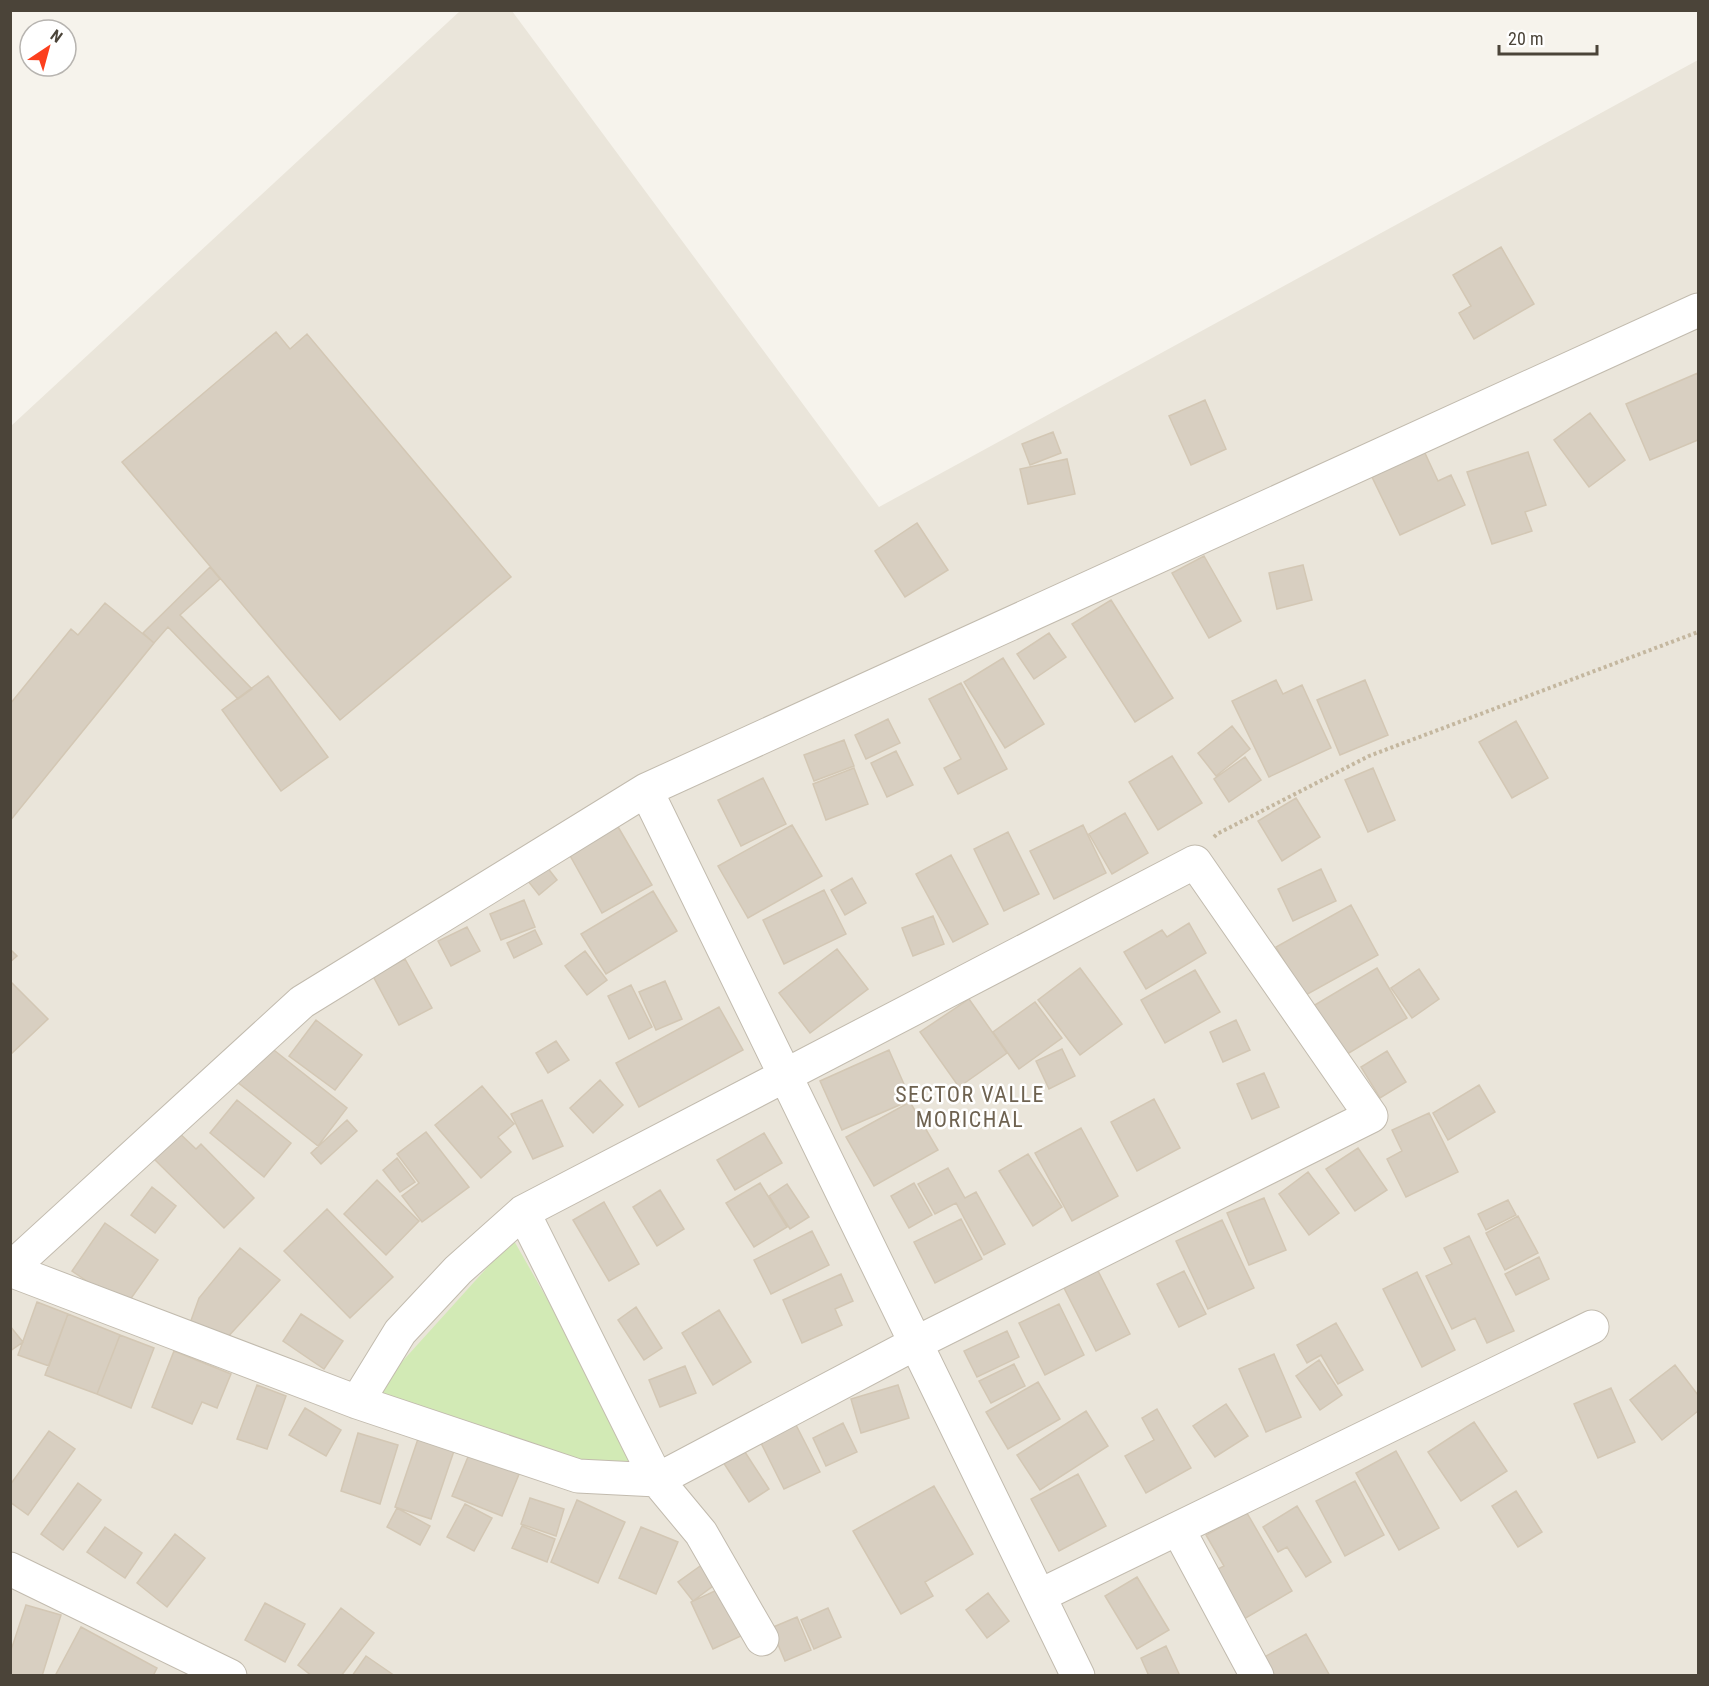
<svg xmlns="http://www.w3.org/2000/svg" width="1709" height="1686" font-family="'Roboto Condensed',sans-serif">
  <rect width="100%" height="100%" fill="#f6f3ec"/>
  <!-- residential -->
  <path fill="#eae5da" d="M 460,11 L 512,11 L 879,507 L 1698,60 L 1698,1675 L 11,1676 L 11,426 Z"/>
  <!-- green -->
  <path fill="#d2eab5" d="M 513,1239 L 644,1469 L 574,1466 L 371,1396 Z"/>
  <!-- building -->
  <path fill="#d8cfc1" stroke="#d3c7b4" stroke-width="1.5" d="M 1501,247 L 1534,304 L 1474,339 L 1459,313 L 1471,306 L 1453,275 Z
    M 276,332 L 290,349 L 307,334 L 511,577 L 340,720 L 122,462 Z
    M 1698,373 L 1698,440 L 1650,460 L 1626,404 Z
    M 1205,400 L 1226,449 L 1191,465 L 1169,416 Z
    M 1590,413 L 1625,460 L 1589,487 L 1554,440 Z
    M 1053,432 L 1061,453 L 1030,465 L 1022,444 Z
    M 1424,451 L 1438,481 L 1451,475 L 1465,505 L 1400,535 L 1371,475 Z
    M 1528,452 L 1546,505 L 1525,512 L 1532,531 L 1492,544 L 1467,472 Z
    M 1067,459 L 1075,494 L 1028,504 L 1020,469 Z
    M 917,523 L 948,570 L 905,597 L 875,551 Z
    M 1204,556 L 1241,621 L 1209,638 L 1172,573 Z
    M 1303,565 L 1312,600 L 1277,609 L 1269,573 Z
    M 210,567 L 220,579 L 180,615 L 252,689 L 238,699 L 168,627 L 154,643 L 143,633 Z
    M 1111,600 L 1173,698 L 1135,722 L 1072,624 Z
    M 105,603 L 154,643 L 10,821 L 10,704 L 71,629 L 78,635 Z
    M 1049,633 L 1066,657 L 1034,679 L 1017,654 Z
    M 1003,658 L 1044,724 L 1005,748 L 964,682 Z
    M 268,676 L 328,757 L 281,791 L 222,710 Z
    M 1276,680 L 1283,694 L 1302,685 L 1331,748 L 1269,777 L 1232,701 Z
    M 1365,680 L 1388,735 L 1340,755 L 1317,700 Z
    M 961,683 L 1007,769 L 958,794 L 944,768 L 961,759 L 929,699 Z
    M 888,719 L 900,743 L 866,759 L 855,735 Z
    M 1516,721 L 1548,778 L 1512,798 L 1479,742 Z
    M 1232,726 L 1250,749 L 1216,776 L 1198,753 Z
    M 844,740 L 854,766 L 814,781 L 804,755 Z
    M 896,751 L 913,785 L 887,797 L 871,763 Z
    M 1172,756 L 1202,803 L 1158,830 L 1129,782 Z
    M 1245,757 L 1261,780 L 1229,802 L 1214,779 Z
    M 854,768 L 868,804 L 826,820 L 813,784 Z
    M 1373,768 L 1395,820 L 1368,832 L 1345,780 Z
    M 763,778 L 786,824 L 741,846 L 718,800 Z
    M 1296,798 L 1320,837 L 1282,861 L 1258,821 Z
    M 1125,813 L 1148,853 L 1112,874 L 1089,834 Z
    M 617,825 L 652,885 L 602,913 L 568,852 Z
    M 792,825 L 822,876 L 748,918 L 718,866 Z
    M 1083,825 L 1106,873 L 1054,899 L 1030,851 Z
    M 1008,832 L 1039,894 L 1004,911 L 974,849 Z
    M 951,855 L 988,924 L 953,942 L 916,874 Z
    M 543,862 L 557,880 L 539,895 L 524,876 Z
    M 1321,869 L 1336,901 L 1293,921 L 1278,889 Z
    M 852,878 L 866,903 L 845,915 L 831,890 Z
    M 824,890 L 846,934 L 784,964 L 763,920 Z
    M 653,891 L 677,931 L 606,974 L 581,934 Z
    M 524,900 L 535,927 L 501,940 L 490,914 Z
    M 1351,905 L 1378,955 L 1304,996 L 1276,947 Z
    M 933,916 L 944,944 L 913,956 L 902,928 Z
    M 1189,923 L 1206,953 L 1146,989 L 1124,952 L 1162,930 L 1167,937 Z
    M 467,927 L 480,951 L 451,966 L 438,941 Z
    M 535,930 L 542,944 L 514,958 L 507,943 Z
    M 10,949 L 17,956 L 10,962 Z
    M 837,949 L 868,989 L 810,1033 L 779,993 Z
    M 585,951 L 607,980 L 587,995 L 565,966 Z
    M 405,959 L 432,1008 L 399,1025 L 373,976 Z
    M 1080,968 L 1122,1024 L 1080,1055 L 1038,1000 Z
    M 1377,968 L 1407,1018 L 1339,1059 L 1308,1009 Z
    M 1419,969 L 1439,999 L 1412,1018 L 1391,988 Z
    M 1195,970 L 1220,1012 L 1165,1043 L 1141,1000 Z
    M 10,981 L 48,1019 L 10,1055 Z
    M 665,981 L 682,1019 L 656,1030 L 639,992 Z
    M 631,985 L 652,1027 L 629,1039 L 608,996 Z
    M 969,999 L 1007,1053 L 959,1087 L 920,1032 Z
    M 1035,1002 L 1062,1038 L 1019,1069 L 993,1032 Z
    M 719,1007 L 743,1050 L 639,1107 L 616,1063 Z
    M 316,1020 L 362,1055 L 335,1090 L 289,1056 Z
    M 1236,1020 L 1250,1050 L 1223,1062 L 1210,1032 Z
    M 556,1041 L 569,1060 L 548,1073 L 536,1053 Z
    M 265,1043 L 347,1108 L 318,1146 L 236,1081 Z
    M 1062,1049 L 1075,1076 L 1049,1089 L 1036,1061 Z
    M 889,1050 L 911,1100 L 842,1130 L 820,1081 Z
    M 1387,1051 L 1406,1082 L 1380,1098 L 1361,1067 Z
    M 1264,1073 L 1279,1107 L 1252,1119 L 1237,1084 Z
    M 600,1080 L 623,1105 L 593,1133 L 570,1108 Z
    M 1479,1085 L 1495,1112 L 1448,1140 L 1433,1113 Z
    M 482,1086 L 514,1124 L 498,1137 L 511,1152 L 481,1178 L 435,1125 Z
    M 1154,1099 L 1180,1148 L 1137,1171 L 1111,1122 Z
    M 237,1100 L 291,1143 L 264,1177 L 210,1133 Z
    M 542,1100 L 563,1146 L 533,1159 L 511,1114 Z
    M 910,1102 L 938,1150 L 874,1186 L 846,1137 Z
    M 1429,1113 L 1458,1172 L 1406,1197 L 1387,1159 L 1402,1151 L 1392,1130 Z
    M 347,1120 L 357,1131 L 321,1164 L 311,1153 Z
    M 1081,1128 L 1118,1196 L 1072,1221 L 1035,1153 Z
    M 175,1129 L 196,1149 L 201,1144 L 254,1198 L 224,1228 L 150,1155 Z
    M 426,1132 L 469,1187 L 422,1222 L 402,1196 L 419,1183 L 397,1154 Z
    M 764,1133 L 782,1163 L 735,1190 L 717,1160 Z
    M 1358,1148 L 1387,1190 L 1355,1211 L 1326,1169 Z
    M 1028,1154 L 1062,1207 L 1033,1226 L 999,1171 Z
    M 397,1158 L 415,1182 L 400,1192 L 383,1170 Z
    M 948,1168 L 965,1198 L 976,1192 L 1005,1244 L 984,1255 L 956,1203 L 935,1214 L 918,1184 Z
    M 1308,1172 L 1339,1213 L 1309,1235 L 1279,1194 Z
    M 377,1180 L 419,1221 L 386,1255 L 344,1214 Z
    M 760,1183 L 787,1227 L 754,1247 L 726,1203 Z
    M 914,1183 L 932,1215 L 909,1228 L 891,1196 Z
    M 787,1184 L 809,1217 L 790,1229 L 769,1196 Z
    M 152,1187 L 176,1206 L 155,1233 L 131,1215 Z
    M 660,1190 L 684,1229 L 657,1246 L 633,1207 Z
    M 1264,1198 L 1286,1250 L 1249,1265 L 1227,1213 Z
    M 1508,1200 L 1516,1215 L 1486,1230 L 1478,1214 Z
    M 604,1202 L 639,1264 L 609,1281 L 573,1220 Z
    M 327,1209 L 393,1277 L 350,1318 L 284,1251 Z
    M 1518,1216 L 1538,1253 L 1505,1270 L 1486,1233 Z
    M 961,1219 L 982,1259 L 935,1283 L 914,1242 Z
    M 1222,1220 L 1254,1288 L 1208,1309 L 1176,1241 Z
    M 105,1223 L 158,1260 L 125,1307 L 72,1271 Z
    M 812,1231 L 829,1265 L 771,1294 L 754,1260 Z
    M 1469,1236 L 1514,1331 L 1487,1343 L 1475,1318 L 1452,1329 L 1426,1276 L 1452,1264 L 1444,1248 Z
    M 240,1248 L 280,1280 L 226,1339 L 189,1326 L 199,1298 Z
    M 1539,1257 L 1549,1279 L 1516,1295 L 1505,1274 Z
    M 1095,1265 L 1130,1334 L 1096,1351 L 1061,1282 Z
    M 1184,1271 L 1206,1314 L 1179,1327 L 1157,1284 Z
    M 1417,1272 L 1455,1350 L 1422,1367 L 1383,1289 Z
    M 841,1274 L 853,1301 L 835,1309 L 842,1325 L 802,1343 L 783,1300 Z
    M 37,1302 L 68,1314 L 49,1366 L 18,1355 Z
    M 1059,1304 L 1084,1355 L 1045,1375 L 1019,1323 Z
    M 636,1307 L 662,1348 L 644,1360 L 618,1320 Z
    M 719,1310 L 751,1362 L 713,1385 L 682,1333 Z
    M 68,1314 L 120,1335 L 97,1394 L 45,1375 Z
    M 301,1314 L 343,1341 L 324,1369 L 283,1341 Z
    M 1336,1323 L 1363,1370 L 1338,1384 L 1321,1355 L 1307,1363 L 1297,1345 Z
    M 10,1326 L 23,1342 L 10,1351 Z
    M 1007,1331 L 1019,1357 L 977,1377 L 964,1351 Z
    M 120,1335 L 154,1348 L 131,1408 L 97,1394 Z
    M 174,1351 L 231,1374 L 217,1408 L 202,1402 L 192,1424 L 152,1407 Z
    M 1274,1354 L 1301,1417 L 1266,1432 L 1239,1369 Z
    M 1319,1360 L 1342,1395 L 1320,1410 L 1296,1376 Z
    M 1014,1364 L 1025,1386 L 991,1403 L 979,1381 Z
    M 1675,1365 L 1698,1395 L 1698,1411 L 1662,1440 L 1630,1400 Z
    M 685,1366 L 696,1393 L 660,1407 L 649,1380 Z
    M 1038,1382 L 1060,1419 L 1008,1449 L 986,1412 Z
    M 257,1385 L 286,1396 L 267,1449 L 237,1439 Z
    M 898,1385 L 909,1418 L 861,1433 L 851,1399 Z
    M 1611,1388 L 1635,1442 L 1598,1458 L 1574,1404 Z
    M 1226,1404 L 1248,1436 L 1215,1457 L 1193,1426 Z
    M 305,1408 L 341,1430 L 326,1456 L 289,1435 Z
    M 1157,1409 L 1191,1468 L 1146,1493 L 1125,1456 L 1154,1440 L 1142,1418 Z
    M 1086,1411 L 1108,1446 L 1040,1490 L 1017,1455 Z
    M 794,1421 L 820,1472 L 784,1489 L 759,1439 Z
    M 1474,1422 L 1507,1471 L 1461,1501 L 1428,1452 Z
    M 843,1423 L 857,1452 L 826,1466 L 813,1438 Z
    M 421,1430 L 457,1442 L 431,1519 L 395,1507 Z
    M 49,1431 L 75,1449 L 28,1515 L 10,1502 L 10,1485 Z
    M 358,1433 L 398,1445 L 380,1504 L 341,1491 Z
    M 472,1447 L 522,1467 L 502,1516 L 452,1496 Z
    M 743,1449 L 769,1489 L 749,1502 L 723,1462 Z
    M 1396,1451 L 1439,1528 L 1399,1550 L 1356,1473 Z
    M 1078,1474 L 1106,1526 L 1059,1551 L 1031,1499 Z
    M 1355,1481 L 1384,1535 L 1345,1556 L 1316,1501 Z
    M 78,1483 L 101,1500 L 63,1550 L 41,1534 Z
    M 934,1486 L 973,1554 L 925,1582 L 933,1596 L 901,1614 L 853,1531 Z
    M 1516,1491 L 1542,1532 L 1518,1547 L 1492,1506 Z
    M 530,1498 L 564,1509 L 556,1536 L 521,1524 Z
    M 577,1500 L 625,1522 L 598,1583 L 551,1562 Z
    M 465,1504 L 492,1518 L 474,1551 L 447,1537 Z
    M 1297,1506 L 1331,1562 L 1306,1577 L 1287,1547 L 1278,1552 L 1263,1527 Z
    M 397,1508 L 430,1526 L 420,1545 L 387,1527 Z
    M 1247,1513 L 1292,1591 L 1244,1619 L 1216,1570 L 1224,1566 L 1206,1535 Z
    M 522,1526 L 555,1539 L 547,1562 L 512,1548 Z
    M 105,1527 L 142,1553 L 125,1578 L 87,1552 Z
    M 641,1527 L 678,1542 L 656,1594 L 619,1578 Z
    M 175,1534 L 205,1558 L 167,1607 L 137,1583 Z
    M 703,1564 L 717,1583 L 693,1601 L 678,1582 Z
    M 1137,1577 L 1169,1630 L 1137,1649 L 1105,1596 Z
    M 719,1589 L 741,1636 L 713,1649 L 691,1602 Z
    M 988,1593 L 1009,1621 L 987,1638 L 966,1610 Z
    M 265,1603 L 305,1624 L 285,1662 L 245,1640 Z
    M 26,1605 L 61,1615 L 42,1676 L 10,1676 L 10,1653 Z
    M 341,1608 L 374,1633 L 341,1676 L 312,1676 L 298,1665 Z
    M 828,1608 L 841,1637 L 814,1649 L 801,1620 Z
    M 797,1617 L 811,1650 L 785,1661 L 771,1628 Z
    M 81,1627 L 157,1668 L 153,1676 L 55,1676 Z
    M 1306,1634 L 1330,1676 L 1265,1676 L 1257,1661 Z
    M 1166,1646 L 1180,1676 L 1149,1676 L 1141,1658 Z
    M 366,1656 L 395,1676 L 352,1676 Z"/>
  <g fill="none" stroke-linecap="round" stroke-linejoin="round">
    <!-- minor casing -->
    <g stroke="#c2bbae" stroke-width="35">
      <path id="minor" d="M 646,790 L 1078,1676
        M 523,1212 L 657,1480 L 701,1533 L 762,1639
        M 10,1269 L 302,1002 L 646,790 L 1698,310
        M 10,1270 L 357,1402 L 578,1476 L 657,1480 L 916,1343 L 1371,1116 L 1195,862 L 523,1212 L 458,1270 L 400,1332 L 357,1402
        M 1178,1529 L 1257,1676
        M 10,1569 L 230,1676
        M 1039,1596 L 1592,1327"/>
    </g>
    <!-- path -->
    <path stroke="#c4b79f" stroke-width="4" stroke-dasharray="3 3" stroke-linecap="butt" d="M 1214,837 L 1217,834 L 1369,756 L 1698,632"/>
    <!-- minor -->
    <use href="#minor" stroke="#fff" stroke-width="33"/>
  </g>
  <g text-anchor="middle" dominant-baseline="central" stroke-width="5" stroke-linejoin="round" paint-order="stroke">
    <!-- neighbourhood labels -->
    <g font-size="22" letter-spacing="1.5" fill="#6e6250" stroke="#fff">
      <text x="970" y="1094">SECTOR VALLE<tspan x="970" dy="25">MORICHAL</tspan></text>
    </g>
  </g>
  <!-- border -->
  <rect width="1709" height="1686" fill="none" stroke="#4b4439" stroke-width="24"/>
  <!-- north arrow -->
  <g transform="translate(48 48) rotate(36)"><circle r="28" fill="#ffffff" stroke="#b7b4b0" stroke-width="1.5"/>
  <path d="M0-4.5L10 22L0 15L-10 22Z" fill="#fc3f1d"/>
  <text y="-9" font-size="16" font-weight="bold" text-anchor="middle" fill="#4b4439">N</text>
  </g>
  <!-- scale -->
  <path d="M1499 45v9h98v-9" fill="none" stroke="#4b4439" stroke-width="3"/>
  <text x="1508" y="45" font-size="18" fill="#4b4439" stroke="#ffffff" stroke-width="4.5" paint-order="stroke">20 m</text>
</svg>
